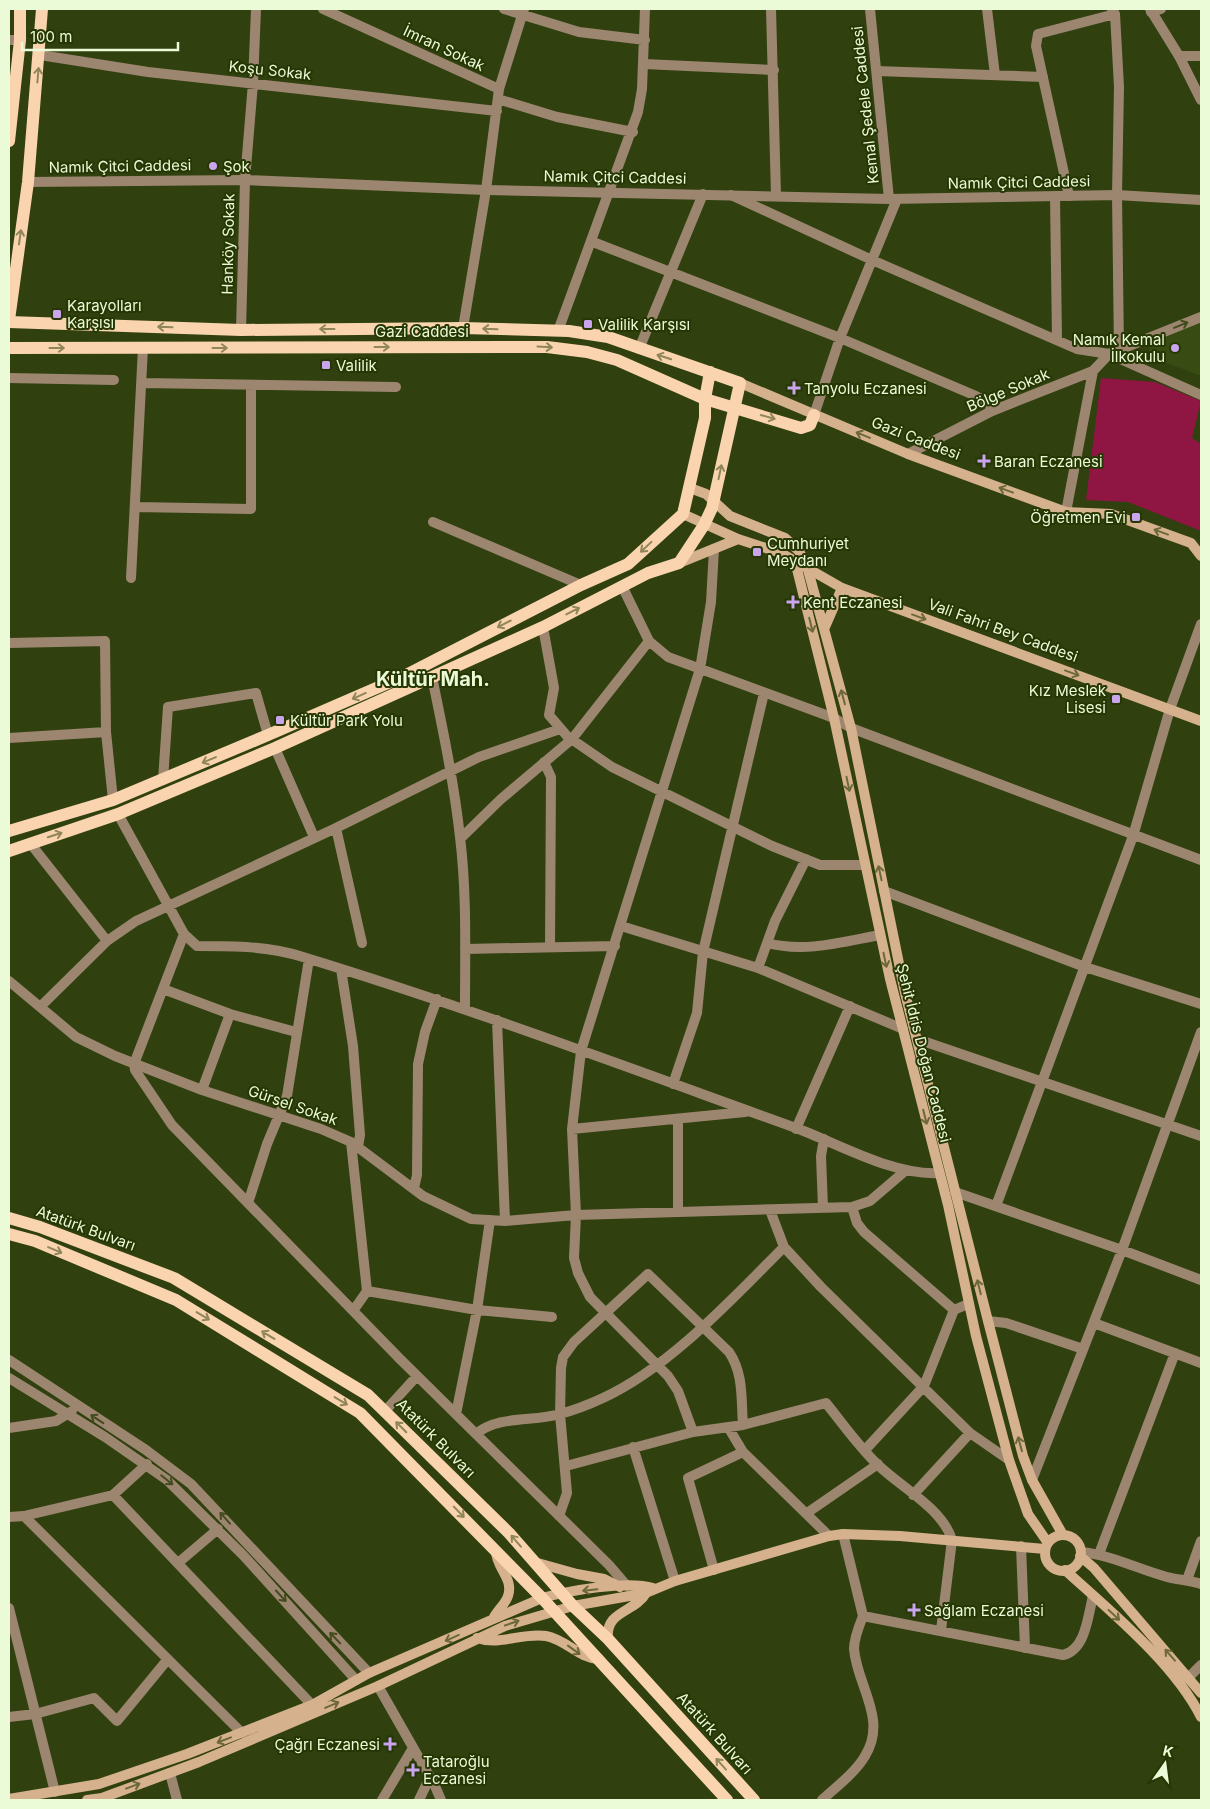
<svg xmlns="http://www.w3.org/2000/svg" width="1210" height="1809" font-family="Inter,sans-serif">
  <rect width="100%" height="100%" fill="#30410f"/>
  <!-- built -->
  <path fill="#384b12" d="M 1201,321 L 1201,376 L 1148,356 L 1151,340 Z"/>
  <!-- green -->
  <path fill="#8f1542" d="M 1101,378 L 1155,382 L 1201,401 L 1192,438 L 1201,444 L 1201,531 L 1128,502 L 1086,500 Z"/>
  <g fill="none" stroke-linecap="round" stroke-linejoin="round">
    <!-- minor -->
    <path stroke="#9d8670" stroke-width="10" d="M 323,9 L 499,89
      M 504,9 L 579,32 L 645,40
      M 771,9 L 776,196
      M 987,9 L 995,75
      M 1112,9 L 1115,14 L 1119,87 L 1117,195 L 1119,350
      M 1151,12 L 1161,9
      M 9,40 L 20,40
      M 40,55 L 148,72 L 497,111
      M 1179,56 L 1201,56
      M 644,64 L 774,70
      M 877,71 L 1043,77
      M 498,99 L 557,117 L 633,132
      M 731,195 L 872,260 L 1077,349 L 1109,354 L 1201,395
      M 1055,196 L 1057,340
      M 1069,196 L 1036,46 L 1038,34 L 1115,14
      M 593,242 L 840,338 L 976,396 L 988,403 L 992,411
      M 463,328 L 486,190 L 499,89 L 524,9
      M 241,330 L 245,180 L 253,83 L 256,9
      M 558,331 L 638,112 L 642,89 L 645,9
      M 639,349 L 703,194
      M 9,378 L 114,380
      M 142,383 L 396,387
      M 814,415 L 840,338 L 897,199
      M 908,454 L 992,411 L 1093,371 L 1109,354 L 1201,317
      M 135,507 L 251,509 L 251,385
      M 1066,512 L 1093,371
      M 433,522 L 581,585
      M 131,578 L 143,348
      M 622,586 L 649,641 L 668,657 L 834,718 L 851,728 L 1201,860
      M 543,627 L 554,688 L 549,715 L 567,736 L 612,767 L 772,846 L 820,865 L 865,865
      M 9,643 L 105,641 L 106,732 L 113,800
      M 432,677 C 443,730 454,783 460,837 C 467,894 465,951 465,1008
      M 9,738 L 106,732
      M 275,748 L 314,837
      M 544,762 L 551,777 L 550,947
      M 163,780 L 168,707 L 256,693 L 268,735
      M 118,814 L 184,934 L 197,946 C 234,946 269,946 303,957 C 470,1008 632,1069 796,1128 C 839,1144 894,1176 939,1173
      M 336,828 L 362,943
      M 461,838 L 501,799 L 572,739 L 649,641
      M 30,843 L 107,941
      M 884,891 L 1085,967 L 1201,1004
      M 621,926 L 758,968 L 903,1029
      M 184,934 L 134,1064 L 135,1070 L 172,1125 L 400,1359 L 609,1565 L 627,1586
      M 767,943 C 805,953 842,942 880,935
      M 465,949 L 615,946
      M 758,968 L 775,921 L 806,859
      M 341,969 L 353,1046 L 360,1135 L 358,1147
      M 9,981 L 76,1037 L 115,1056 L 202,1090 L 321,1129 L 351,1142 L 423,1196 L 471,1219 L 505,1221 L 576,1215 L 852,1207 L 870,1201 L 905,1171
      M 163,989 L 230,1014 L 296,1032
      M 40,1007 L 107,941 L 136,921 L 336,828 L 479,757 L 560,729
      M 497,1020 L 505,1221
      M 917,1039 L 1201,1136
      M 673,1084 L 697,1013 L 703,952 L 764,693
      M 202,1090 L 230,1014
      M 678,1120 L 678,1212
      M 572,1129 L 745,1112
      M 796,1129 L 850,1006
      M 351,1142 L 367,1291 L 477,1310 L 552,1317
      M 414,1188 L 417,1175 L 418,1064 L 425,1032 L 437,999
      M 955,1192 L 1122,1250 L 1201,1280
      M 248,1203 L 267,1144 L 287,1096 L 309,959
      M 996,1206 L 1133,836 L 1170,709 L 1201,624
      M 852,1207 L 857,1223 L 864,1232 L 954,1310
      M 823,1208 L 821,1156 L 824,1139
      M 770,1210 L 784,1247 L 821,1287 L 970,1433 L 1009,1460
      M 353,1311 L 367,1291
      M 988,1321 L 1006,1323 L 1083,1349
      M 1094,1323 L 1201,1363
      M 9,1360 L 146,1450 L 191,1484 L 369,1673
      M 9,1378 L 105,1437 L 167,1480 L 243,1555 L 356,1680
      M 385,1411 L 417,1376
      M 456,1414 L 477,1310 L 490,1220
      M 728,1427 L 743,1452 L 829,1536
      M 9,1428 L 56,1421 L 72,1411
      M 693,1432 L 678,1391 L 668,1376 L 590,1297 L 578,1273 L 574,1258 L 576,1215 L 572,1129 L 581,1051 L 700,669 L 711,602 L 714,549
      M 476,1434 C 499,1415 533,1422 560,1414 C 575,1410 590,1404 603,1398 C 669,1368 733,1298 784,1247
      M 633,1447 L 675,1581
      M 865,1450 L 924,1386 L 954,1310 L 968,1304
      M 566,1466 L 693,1432 L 743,1425 L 826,1403 C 843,1424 859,1447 878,1465 C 902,1488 943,1509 952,1540 L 941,1630
      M 1032,1480 L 1122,1250 L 1201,1032
      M 113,1495 L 312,1705
      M 913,1495 L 970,1433
      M 807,1513 L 878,1464
      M 24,1516 L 242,1733
      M 559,1516 L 567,1493 L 560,1414 L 561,1368 L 563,1357 L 574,1342 L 648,1274 L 729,1352 C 744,1374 741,1400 743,1425
      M 9,1517 L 24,1516 L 113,1495 L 147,1464
      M 843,1534 L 863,1616 L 1063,1655 C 1086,1650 1088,1615 1093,1596
      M 1021,1546 L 1025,1648
      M 1081,1552 C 1111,1555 1138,1569 1167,1577 C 1178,1580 1190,1580 1201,1584
      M 1099,1554 L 1175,1353
      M 178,1563 L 218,1529
      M 714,1570 L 688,1478 L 743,1452
      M 1187,1580 L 1201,1541
      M 9,1608 L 55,1792
      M 1189,1677 L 1201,1665
      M 378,1686 L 435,1786 L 441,1800
      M 9,1717 L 35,1714 L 94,1698 L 117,1721 L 168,1659
      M 170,1773 L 177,1800
      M 382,1800 L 413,1748
      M 419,1800 L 430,1777
      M 822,1800 C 836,1787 855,1773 865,1756 C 888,1719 857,1686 854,1649 C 854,1638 859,1626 863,1616"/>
    <!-- tertiary -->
    <path stroke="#9d8670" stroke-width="10" d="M 870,9 L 889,199
      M 1150,9 L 1179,56 L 1201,100
      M 28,182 L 245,180 L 486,190 L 889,199 L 1117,195 L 1201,200"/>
    <!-- secondary -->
    <path stroke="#d5b18d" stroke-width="10" d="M 740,383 L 908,454 L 1066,512 L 1111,514 L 1191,543 L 1201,556
      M 690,488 L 706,494 L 730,516 L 785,538 L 799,551 L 808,570 L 851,728 L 905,993 L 988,1321 L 1023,1456 L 1032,1480 L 1063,1535
      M 683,514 L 738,539 L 781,553 L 842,588 L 1201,721
      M 795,561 L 834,718 L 890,979 L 948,1205 L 976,1336 L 1009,1460 L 1028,1514 L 1048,1543
      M 679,563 L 738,539
      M 825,627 L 842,588
      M1045 1553a18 18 0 1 1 36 0a18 18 0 1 1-36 0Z
      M 1080,1556 L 1094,1568 L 1201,1693
      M 534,1562 L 577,1574 L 604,1579 L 620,1587
      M 1065,1570 C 1110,1611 1174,1663 1201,1717
      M 493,1619 C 497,1610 505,1605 508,1596 C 514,1578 496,1568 496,1551
      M 477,1638 C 500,1646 523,1632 546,1636 C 567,1640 578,1658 599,1659
      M 608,1639 C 605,1610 635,1613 646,1593
      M 9,1799 L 99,1784 L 187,1754 L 312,1705 L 369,1673 L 542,1598 C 568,1591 627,1580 653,1588
      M 87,1800 L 102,1798 L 199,1762 L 378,1686 L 505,1626 L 573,1606 L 646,1593 L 675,1581 L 829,1536 L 843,1534 L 900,1536 L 1045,1549"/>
    <!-- primary -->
    <path stroke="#f9d4af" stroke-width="12" d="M 9,141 L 20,40 L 20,9
      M 9,320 L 28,182 L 42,9
      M 9,322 L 241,330 L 463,328 L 569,331 L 608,337 L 740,383 L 712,508 L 704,525 L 679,563 L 648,573 L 543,627 L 275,748 L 118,814 L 9,851
      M 9,348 L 547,347 L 587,352 L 617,360 L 705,399 L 801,428 L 810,425 L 814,415
      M 9,831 L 113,800 L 268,735 L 404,676 L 581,585 L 628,564 L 683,514 L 705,418 L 705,399 L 710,372
      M 9,1218 L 40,1227 L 174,1278 L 368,1395 L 509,1533 L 573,1606 L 608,1639 L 754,1800
      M 9,1234 L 35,1241 L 176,1300 L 360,1413 L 542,1598 L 727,1800"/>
  </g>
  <!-- one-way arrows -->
  <defs><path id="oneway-shaft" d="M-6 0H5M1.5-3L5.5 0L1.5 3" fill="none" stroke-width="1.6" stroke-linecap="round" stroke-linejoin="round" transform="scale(1.25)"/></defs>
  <g stroke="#908659">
    <use href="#oneway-shaft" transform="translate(38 75) rotate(-85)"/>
    <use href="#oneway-shaft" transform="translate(20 237) rotate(-82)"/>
    <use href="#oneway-shaft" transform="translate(165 327) rotate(-178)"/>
    <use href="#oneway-shaft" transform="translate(327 329) rotate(180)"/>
    <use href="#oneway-shaft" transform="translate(490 329) rotate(-178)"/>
    <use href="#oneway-shaft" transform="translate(382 347)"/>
    <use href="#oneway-shaft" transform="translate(545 347) rotate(3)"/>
    <use href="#oneway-shaft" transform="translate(57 348)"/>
    <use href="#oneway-shaft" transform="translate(220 348)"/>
    <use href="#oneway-shaft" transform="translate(664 357) rotate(-162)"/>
    <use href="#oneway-shaft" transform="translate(768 417) rotate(16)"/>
    <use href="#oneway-shaft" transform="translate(720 472) rotate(-78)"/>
    <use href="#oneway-shaft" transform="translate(646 547) rotate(137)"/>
    <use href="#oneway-shaft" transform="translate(573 611) rotate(-27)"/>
    <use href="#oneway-shaft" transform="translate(504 624) rotate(153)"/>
    <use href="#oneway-shaft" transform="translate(359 696) rotate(156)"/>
    <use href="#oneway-shaft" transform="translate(209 760) rotate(157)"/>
    <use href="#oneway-shaft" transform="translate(55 835) rotate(-18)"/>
    <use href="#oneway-shaft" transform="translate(55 1250) rotate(23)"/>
    <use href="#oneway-shaft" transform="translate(203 1316) rotate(31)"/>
    <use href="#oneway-shaft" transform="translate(268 1335) rotate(-149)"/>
    <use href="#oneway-shaft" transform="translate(341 1401) rotate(31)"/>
    <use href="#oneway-shaft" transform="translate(401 1427) rotate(-135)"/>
    <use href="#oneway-shaft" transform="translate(459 1512) rotate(46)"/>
    <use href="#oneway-shaft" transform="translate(516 1541) rotate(-131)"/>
    <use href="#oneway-shaft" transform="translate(721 1764) rotate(-132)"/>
  </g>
  <g stroke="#444b1e">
    <use href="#oneway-shaft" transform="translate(1181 325) rotate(-22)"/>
    <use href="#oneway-shaft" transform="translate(97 1419) rotate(-147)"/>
    <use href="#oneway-shaft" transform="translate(167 1480) rotate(39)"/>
    <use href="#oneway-shaft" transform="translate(225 1518) rotate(-132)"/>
    <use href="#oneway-shaft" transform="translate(281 1596) rotate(47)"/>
    <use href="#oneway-shaft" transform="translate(335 1638) rotate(-134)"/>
  </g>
  <g stroke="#6c683a">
    <use href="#oneway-shaft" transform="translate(863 435) rotate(-158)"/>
    <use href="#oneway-shaft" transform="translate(1006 490) rotate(-160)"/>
    <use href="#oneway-shaft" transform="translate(1161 532) rotate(-160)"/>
    <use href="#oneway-shaft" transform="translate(919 617) rotate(20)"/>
    <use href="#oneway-shaft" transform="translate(811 625) rotate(76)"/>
    <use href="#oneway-shaft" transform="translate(1072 673) rotate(20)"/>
    <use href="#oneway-shaft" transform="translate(843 697) rotate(-105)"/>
    <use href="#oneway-shaft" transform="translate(848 784) rotate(78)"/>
    <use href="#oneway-shaft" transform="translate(880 873) rotate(-102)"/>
    <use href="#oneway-shaft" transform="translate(885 960) rotate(78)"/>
    <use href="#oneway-shaft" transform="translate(925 1117) rotate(76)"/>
    <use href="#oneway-shaft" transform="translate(979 1287) rotate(-104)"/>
    <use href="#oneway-shaft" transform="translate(1020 1444) rotate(-105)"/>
    <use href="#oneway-shaft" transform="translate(590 1590) rotate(174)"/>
    <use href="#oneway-shaft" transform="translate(1114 1615) rotate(43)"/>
    <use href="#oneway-shaft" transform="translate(512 1623) rotate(-19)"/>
    <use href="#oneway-shaft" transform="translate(452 1638) rotate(156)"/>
    <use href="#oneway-shaft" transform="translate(574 1650) rotate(36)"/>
    <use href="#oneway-shaft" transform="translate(1170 1655) rotate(-131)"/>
    <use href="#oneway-shaft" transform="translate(332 1705) rotate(-23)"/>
    <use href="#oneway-shaft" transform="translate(224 1740) rotate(159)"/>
    <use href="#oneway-shaft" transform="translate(133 1786) rotate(-20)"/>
  </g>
  <!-- markers -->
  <g fill="#c9a5ee" stroke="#263703" stroke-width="2">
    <circle cx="213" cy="166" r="5"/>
    <rect x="52" y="309" width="10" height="10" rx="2.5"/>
    <rect x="583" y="319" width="10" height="10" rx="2.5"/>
    <circle cx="1175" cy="348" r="5"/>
    <rect x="321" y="360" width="10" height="10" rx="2.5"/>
    <path d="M791.5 380.5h5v5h5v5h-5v5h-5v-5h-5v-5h5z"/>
    <path d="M981.5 453.5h5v5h5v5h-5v5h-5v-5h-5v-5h5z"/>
    <rect x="1131" y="512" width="10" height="10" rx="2.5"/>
    <rect x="752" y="547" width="10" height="10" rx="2.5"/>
    <path d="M790.5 594.5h5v5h5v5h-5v5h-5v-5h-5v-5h5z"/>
    <rect x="1111" y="694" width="10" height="10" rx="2.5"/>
    <rect x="275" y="715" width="10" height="10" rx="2.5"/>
    <path d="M911.5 1602.5h5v5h5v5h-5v5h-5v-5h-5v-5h5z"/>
    <path d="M387.5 1736.5h5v5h5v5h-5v5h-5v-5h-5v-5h5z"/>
    <path d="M410.5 1762.5h5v5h5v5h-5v5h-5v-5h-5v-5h5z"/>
  </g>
  <g text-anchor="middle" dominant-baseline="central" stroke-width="4" stroke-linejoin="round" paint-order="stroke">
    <!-- street labels -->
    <g font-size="15" fill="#ebfad7" stroke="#263703">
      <text transform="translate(444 48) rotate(25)">İmran Sokak</text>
      <text transform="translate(270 70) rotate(6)">Koşu Sokak</text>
      <text transform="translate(865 105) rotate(-96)">Kemal Şedele Caddesi</text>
      <text transform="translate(120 166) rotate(-1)">Namık Çitci Caddesi</text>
      <text transform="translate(615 177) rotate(1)">Namık Çitci Caddesi</text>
      <text transform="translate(1019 182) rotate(-1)">Namık Çitci Caddesi</text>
      <text transform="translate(228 244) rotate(-89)">Hanköy Sokak</text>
      <text x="422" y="331">Gazi Caddesi</text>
      <text transform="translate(1008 390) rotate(-23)">Bölge Sokak</text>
      <text transform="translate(916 438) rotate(21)">Gazi Caddesi</text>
      <text transform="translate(1003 630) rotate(20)">Vali Fahri Bey Caddesi</text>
      <text transform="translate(924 1053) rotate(76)">Şehit İdris Doğan Caddesi</text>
      <text transform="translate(293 1105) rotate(19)">Gürsel Sokak</text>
      <text transform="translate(86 1228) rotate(20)">Atatürk Bulvarı</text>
      <text transform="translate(436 1438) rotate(45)">Atatürk Bulvarı</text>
      <text transform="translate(715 1733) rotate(48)">Atatürk Bulvarı</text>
    </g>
    <!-- poi labels -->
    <g font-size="15" fill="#ebfad7" stroke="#263703" text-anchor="start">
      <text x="223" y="166">Şok</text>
      <text x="67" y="305">Karayolları<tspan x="67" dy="17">Karşısı</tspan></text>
      <text x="598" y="324">Valilik Karşısı</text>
      <text x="1165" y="339" text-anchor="end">Namık Kemal<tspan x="1165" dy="17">İlkokulu</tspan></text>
      <text x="336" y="365">Valilik</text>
      <text x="804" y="388">Tanyolu Eczanesi</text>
      <text x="994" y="461">Baran Eczanesi</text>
      <text x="1126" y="517" text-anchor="end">Öğretmen Evi</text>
      <text x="767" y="543">Cumhuriyet<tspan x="767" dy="17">Meydanı</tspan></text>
      <text x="803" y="602">Kent Eczanesi</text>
      <text x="1106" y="690" text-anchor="end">Kız Meslek<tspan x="1106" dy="17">Lisesi</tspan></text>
      <text x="290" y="720">Kültür Park Yolu</text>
      <text x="924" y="1610">Sağlam Eczanesi</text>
      <text x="380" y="1744" text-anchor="end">Çağrı Eczanesi</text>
      <text x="423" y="1761">Tataroğlu<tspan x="423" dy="17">Eczanesi</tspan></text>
    </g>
    <!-- district labels -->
    <g font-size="20" font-weight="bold" fill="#ebfad7" stroke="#263703">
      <text x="433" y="679">Kültür Mah.</text>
    </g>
  </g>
  <!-- border -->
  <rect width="1210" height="1809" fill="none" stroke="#ebfad7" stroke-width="20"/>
  <!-- north arrow -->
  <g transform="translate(1165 1764) rotate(14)" stroke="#263703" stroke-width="4" paint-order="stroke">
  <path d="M0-4L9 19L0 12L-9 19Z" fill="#ebfad7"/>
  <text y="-8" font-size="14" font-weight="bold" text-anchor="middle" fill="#ebfad7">K</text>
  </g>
  <!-- scale -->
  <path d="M22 42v8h156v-8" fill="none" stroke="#ebfad7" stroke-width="2.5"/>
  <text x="30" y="42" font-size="15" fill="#ebfad7" stroke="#263703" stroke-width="4" paint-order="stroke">100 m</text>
</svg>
